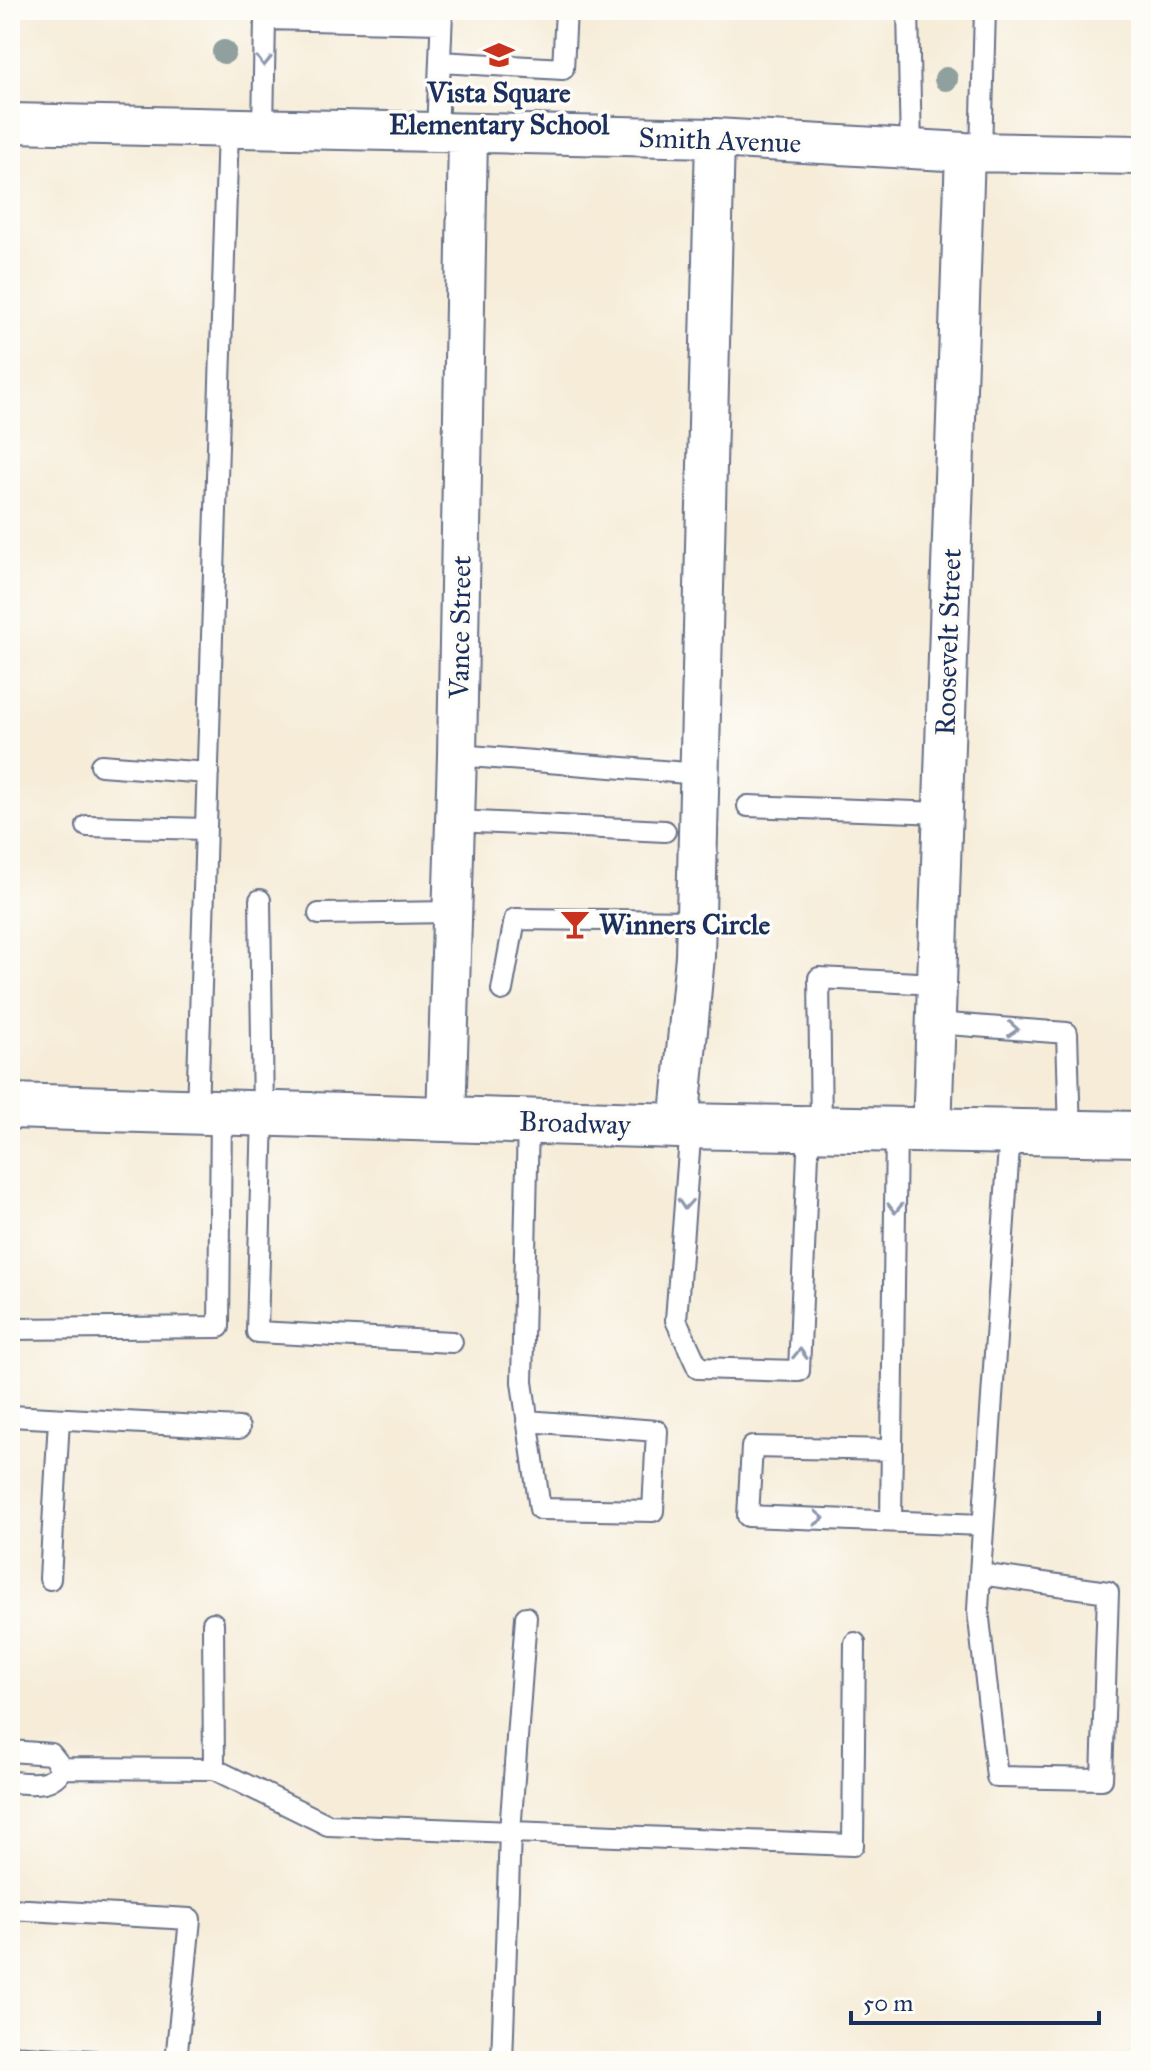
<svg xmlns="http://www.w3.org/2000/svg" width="1151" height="2071" font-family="'IM FELL Great Primer',serif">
  <rect width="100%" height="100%" fill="#fdfcf7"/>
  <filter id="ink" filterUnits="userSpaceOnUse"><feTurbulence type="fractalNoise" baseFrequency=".0125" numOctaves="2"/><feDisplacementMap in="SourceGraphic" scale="16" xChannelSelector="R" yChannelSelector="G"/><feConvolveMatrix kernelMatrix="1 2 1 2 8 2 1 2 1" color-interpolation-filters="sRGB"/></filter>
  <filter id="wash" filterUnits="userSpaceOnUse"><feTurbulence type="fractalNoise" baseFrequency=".006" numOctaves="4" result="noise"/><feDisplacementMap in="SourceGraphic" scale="32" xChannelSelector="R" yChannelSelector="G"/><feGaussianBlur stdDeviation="1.8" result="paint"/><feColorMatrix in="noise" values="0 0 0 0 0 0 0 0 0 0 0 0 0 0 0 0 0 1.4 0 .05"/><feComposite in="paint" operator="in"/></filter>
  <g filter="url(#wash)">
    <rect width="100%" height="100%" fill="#f6ecd8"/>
  </g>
  <g filter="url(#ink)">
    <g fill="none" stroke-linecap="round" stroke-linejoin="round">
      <!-- lane casing -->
      <g stroke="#687189" stroke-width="24">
        <path id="lane" d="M 908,10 L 911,149
          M 440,62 L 563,69 L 566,10
          M 263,129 L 265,19 L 441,23
          M 437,132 L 442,12
          M 981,152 L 985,10
          M 457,755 L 700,774
          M 101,765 L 208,773
          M 748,806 L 943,813
          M 455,821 L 665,831
          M 87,826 L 206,829
          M 260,900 L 263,1114 L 257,1332 L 452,1342
          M 319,914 L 452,912
          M 502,990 L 515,919 L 696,921
          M 935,1023 L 1067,1033 L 1070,1133
          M 197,1112 L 228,129
          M 691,1126 L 676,1320 L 698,1368 L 799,1371 L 809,1129
          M 821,1129 L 819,978 L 937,984
          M 10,1329 L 219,1327 L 221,1113
          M 10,1416 L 239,1428
          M 527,1421 L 657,1431 L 653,1511 L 540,1509 L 522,1382 L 528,1122
          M 891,1450 L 752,1447 L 748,1516 L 983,1525
          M 891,1521 L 896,1130
          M 980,1574 L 1108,1592 L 1102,1779 L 997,1777 L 978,1610 L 980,1574 L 1010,1132
          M 50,1579 L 59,1419
          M 213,1623 L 214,1769
          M 10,1751 L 51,1754 L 62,1768
          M 62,1768 L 214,1769 L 328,1825 L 853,1845 L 855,1643
          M 10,1782 C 29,1783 52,1788 62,1768
          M 10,1909 L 190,1919 L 176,2061
          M 10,2056 L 93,2061
          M 502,2061 L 510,1832 L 526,1617"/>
      </g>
      <!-- street casing -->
      <g stroke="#687189" stroke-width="42">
        <path id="street" d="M 10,123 L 715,138 L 965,152 L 1141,155
          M 446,1120 L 457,755 L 468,135
          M 679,1126 L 695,956 L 715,138
          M 932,1131 L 965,152"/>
      </g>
      <!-- primary casing -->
      <g stroke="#687189" stroke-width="48">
        <path id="primary" d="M 10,1106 L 679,1126 L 1141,1134"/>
      </g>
      <!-- lane -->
      <use href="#lane" stroke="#fff" stroke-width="20"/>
      <!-- street -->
      <use href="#street" stroke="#fff" stroke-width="38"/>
      <!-- primary -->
      <use href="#primary" stroke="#fff" stroke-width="44"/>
    </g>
    <!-- trees -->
    <g fill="#8fa09e">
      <circle cx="224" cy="52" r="12"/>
      <circle cx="946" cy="79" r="12"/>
    </g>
    <!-- one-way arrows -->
    <defs><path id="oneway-chevron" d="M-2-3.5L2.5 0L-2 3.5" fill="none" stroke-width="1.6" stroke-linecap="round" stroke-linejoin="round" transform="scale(2)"/></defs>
    <g stroke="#8d97ae">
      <use href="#oneway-chevron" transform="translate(264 61) rotate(91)"/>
      <use href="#oneway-chevron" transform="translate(1013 1029) rotate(4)"/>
      <use href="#oneway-chevron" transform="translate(685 1204) rotate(94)"/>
      <use href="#oneway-chevron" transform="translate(895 1208) rotate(91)"/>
      <use href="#oneway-chevron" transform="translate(800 1354) rotate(-88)"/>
      <use href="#oneway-chevron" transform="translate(819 1518) rotate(2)"/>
    </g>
  </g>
  <!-- icons -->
  <defs>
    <g id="school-bare" transform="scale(2.4)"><path d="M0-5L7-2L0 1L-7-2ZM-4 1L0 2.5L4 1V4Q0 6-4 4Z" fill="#c8321e" stroke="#fdfcf7" stroke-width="2.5" paint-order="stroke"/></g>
    <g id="bar-bare" transform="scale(2.4)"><path d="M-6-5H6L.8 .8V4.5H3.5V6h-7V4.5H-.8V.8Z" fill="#c8321e" stroke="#fdfcf7" stroke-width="2.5" paint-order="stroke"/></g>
  </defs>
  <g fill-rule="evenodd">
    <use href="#school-bare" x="499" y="55"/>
    <use href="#bar-bare" x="575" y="924"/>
  </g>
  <g text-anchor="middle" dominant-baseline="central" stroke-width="7" stroke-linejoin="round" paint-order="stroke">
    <!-- poi labels -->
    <g font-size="28" font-weight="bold" fill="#1b2f5e" stroke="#fdfcf7">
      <text x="499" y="92">Vista Square<tspan x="499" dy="32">Elementary School</tspan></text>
      <text x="599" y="924" text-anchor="start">Winners Circle</text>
    </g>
    <!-- street labels -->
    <g font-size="28" fill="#1b2f5e" stroke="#fdfcf7">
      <text transform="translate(720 140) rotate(2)">Smith Avenue</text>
      <text transform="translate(460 627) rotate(-89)">Vance Street</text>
      <text transform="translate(948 642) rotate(-88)">Roosevelt Street</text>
      <text transform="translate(575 1123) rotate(2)">Broadway</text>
    </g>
  </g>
  <!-- margin -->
  <rect width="1151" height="2071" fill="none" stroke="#fdfcf7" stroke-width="40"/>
  <!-- scale -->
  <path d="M851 2011v12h248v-12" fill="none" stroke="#1b2f5e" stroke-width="4"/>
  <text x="863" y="2011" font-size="24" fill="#1b2f5e" stroke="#fdfcf7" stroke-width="6" paint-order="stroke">50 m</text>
</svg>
